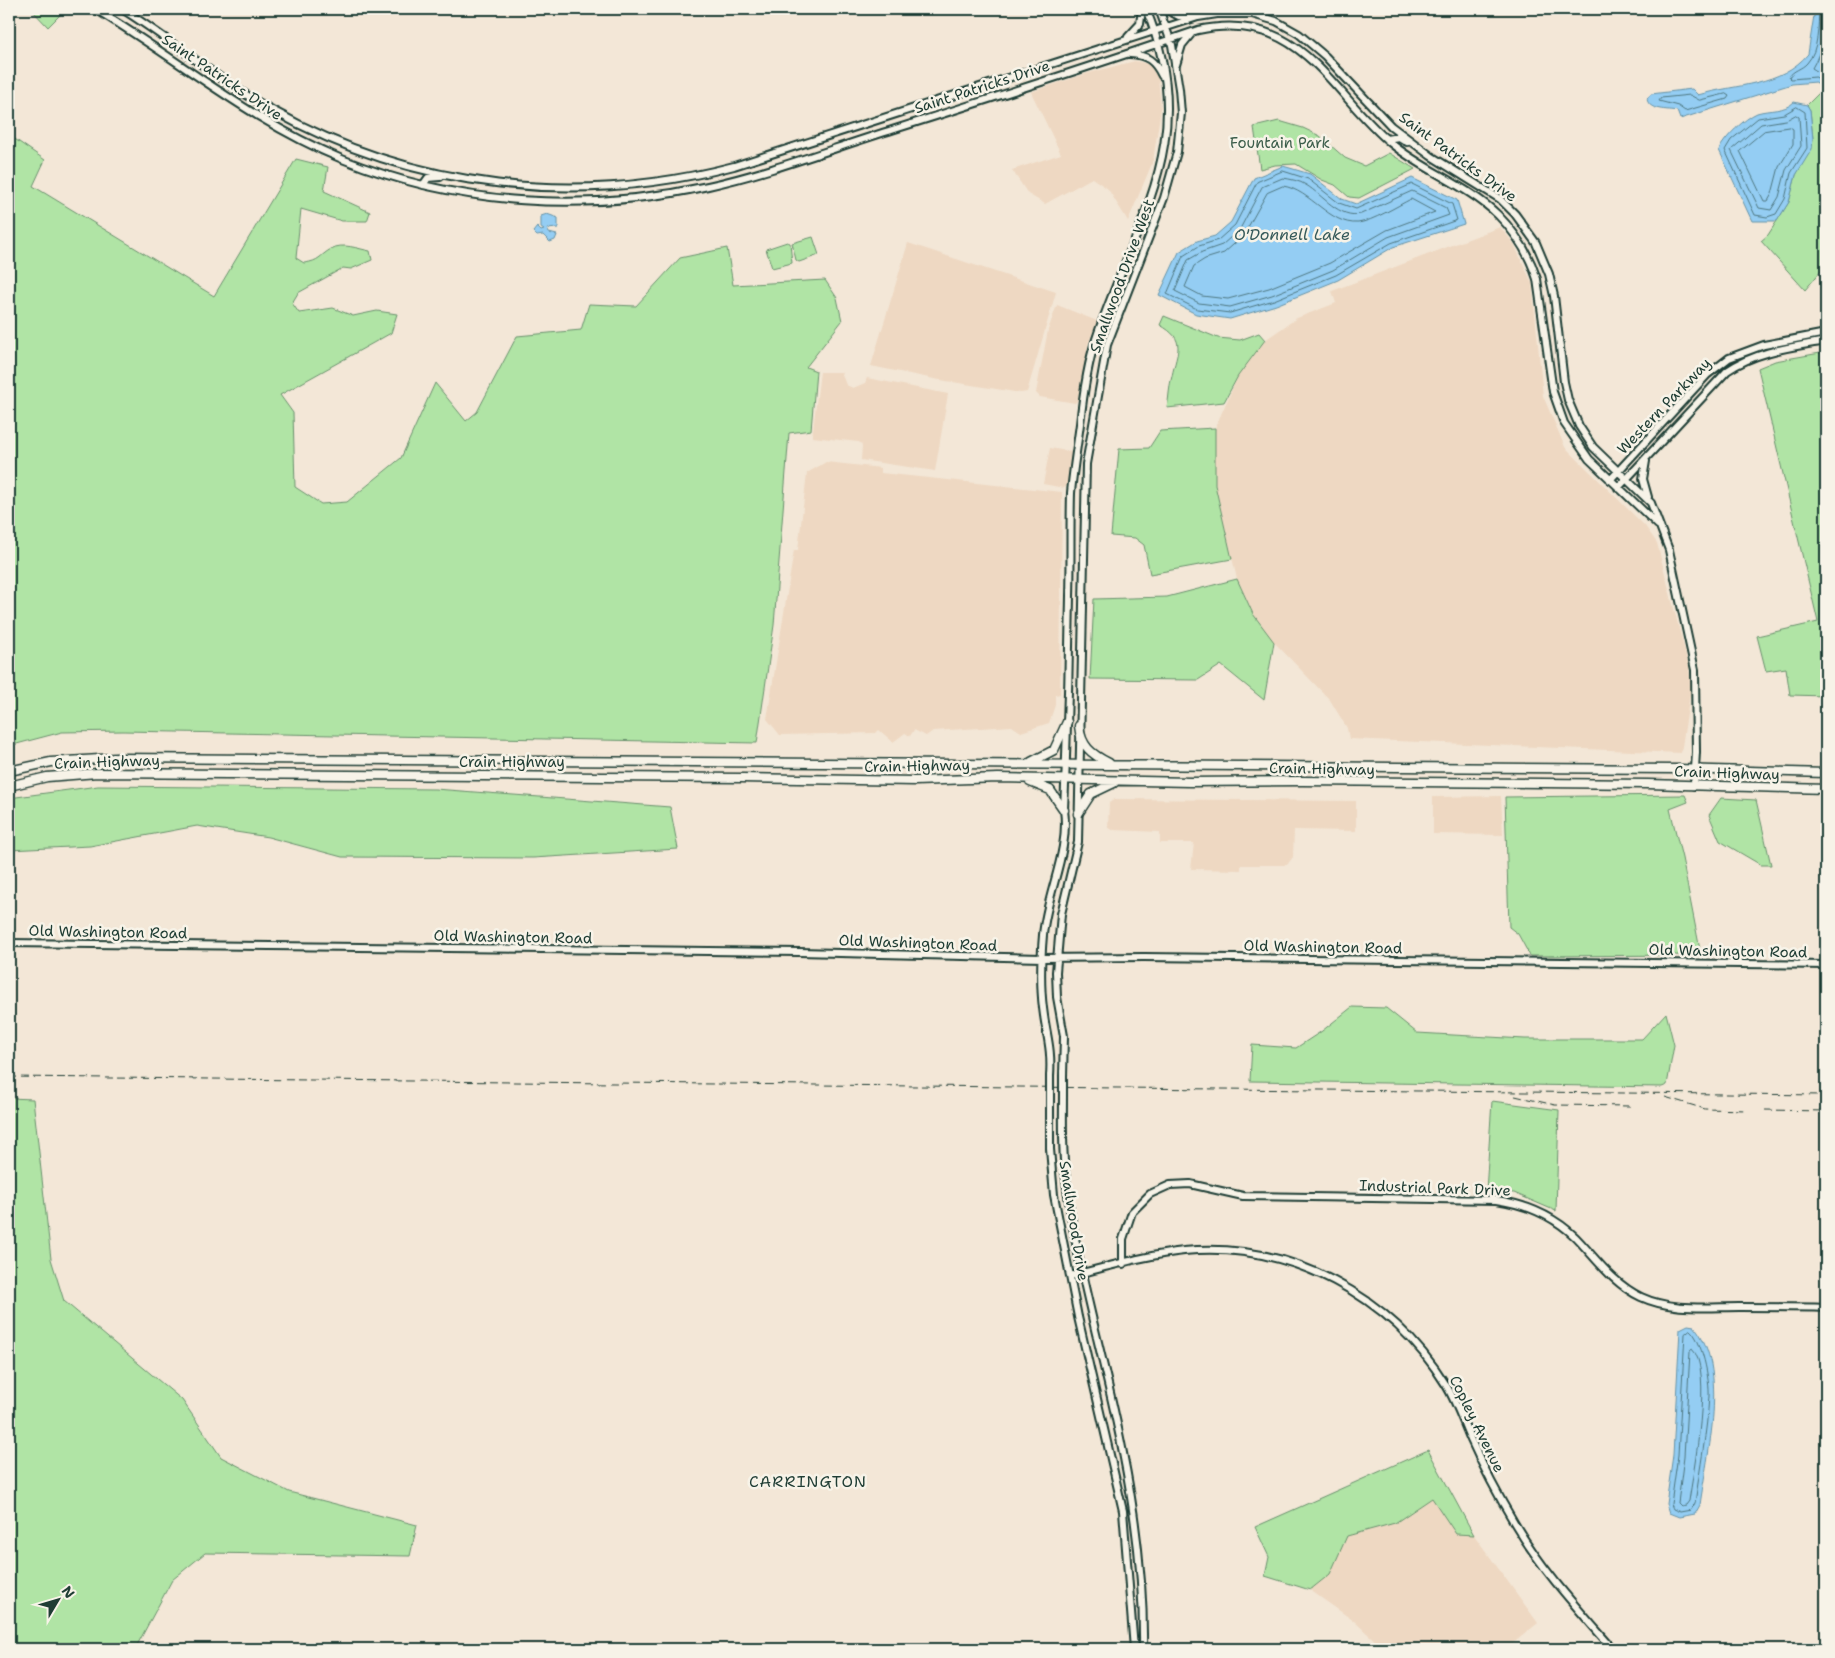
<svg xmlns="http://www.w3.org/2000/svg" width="1835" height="1658" font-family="'Shantell Sans',sans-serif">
  <rect width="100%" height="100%" fill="#f3e7d7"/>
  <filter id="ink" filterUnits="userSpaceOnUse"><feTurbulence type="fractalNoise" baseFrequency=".02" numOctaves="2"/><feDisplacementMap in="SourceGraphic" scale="10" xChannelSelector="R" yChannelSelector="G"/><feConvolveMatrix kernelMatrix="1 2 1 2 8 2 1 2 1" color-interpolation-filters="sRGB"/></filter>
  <g filter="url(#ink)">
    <!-- built -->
    <path fill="#eed8c2" d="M 1135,61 L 1148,64 L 1158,76 L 1161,108 L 1153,161 L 1128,221 L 1108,189 L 1092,178 L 1045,204 L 1028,194 L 1012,170 L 1061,154 L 1031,92 L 1085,74 Z
      M 1500,227 L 1514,244 L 1532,283 L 1543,396 L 1565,447 L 1645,526 L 1657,543 L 1689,667 L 1691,688 L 1681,753 L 1349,739 L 1347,728 L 1330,700 L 1274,642 L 1253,614 L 1237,579 L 1215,485 L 1215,428 L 1238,376 L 1265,340 L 1297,318 L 1336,303 L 1332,291 Z
      M 908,243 L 1056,292 L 1027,392 L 1021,393 L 934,379 L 871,366 Z
      M 1057,305 L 1097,321 L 1088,345 L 1078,400 L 1075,403 L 1040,397 L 1036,393 L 1048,330 Z
      M 820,372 L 841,372 L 846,385 L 853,388 L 865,383 L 867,378 L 948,394 L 935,471 L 861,460 L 862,445 L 859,442 L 812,437 Z
      M 1050,448 L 1072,452 L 1068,485 L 1064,488 L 1043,484 Z
      M 826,462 L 881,468 L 881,473 L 1062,492 L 1060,694 L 1055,695 L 1055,705 L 1049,723 L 1021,732 L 1012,726 L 933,731 L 926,736 L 914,730 L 910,736 L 905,733 L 893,742 L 879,730 L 876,733 L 780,735 L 767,719 L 794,550 L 798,550 L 807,473 Z
      M 1501,796 L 1503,835 L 1433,834 L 1433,797 Z
      M 1115,799 L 1356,801 L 1356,831 L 1294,830 L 1293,857 L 1287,865 L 1241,865 L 1241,870 L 1191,869 L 1194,843 L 1160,843 L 1160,832 L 1113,830 L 1108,828 L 1109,803 Z
      M 1432,1498 L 1456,1534 L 1474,1535 L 1538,1623 L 1506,1649 L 1384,1649 L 1354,1621 L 1310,1590 L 1330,1574 L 1346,1536 L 1395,1523 Z"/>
    <!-- green -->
    <path fill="#b0e4a5" stroke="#68906c" d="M 31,9 L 61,9 L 64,11 L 48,27 Z
      M 1822,90 L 1826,94 L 1826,265 L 1805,290 L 1761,241 L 1768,235 L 1789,202 L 1796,175 L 1813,139 L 1810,110 L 1807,105 Z
      M 1279,121 L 1303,128 L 1320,136 L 1345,158 L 1364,166 L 1389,153 L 1415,169 L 1359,198 L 1349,197 L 1335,185 L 1322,180 L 1296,164 L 1275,165 L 1260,169 L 1254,127 Z
      M 9,135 L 45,160 L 33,186 L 214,296 L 296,159 L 328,167 L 324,191 L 370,212 L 367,221 L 342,221 L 301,209 L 296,258 L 304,263 C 320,261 319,256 331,249 C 342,242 359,249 370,251 L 372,260 L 351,269 L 343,268 L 298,293 L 292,303 L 299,313 L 333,308 L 353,316 L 377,311 L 397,314 L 391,333 L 280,395 L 293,413 L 295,487 L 321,504 L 347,502 L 401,458 L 435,383 L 466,421 L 477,412 L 517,336 L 581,330 L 589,304 L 636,306 L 680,258 L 727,248 L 733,285 L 825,280 L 837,298 L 842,321 L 806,367 L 816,371 L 811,430 L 789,433 L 774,625 L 757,743 L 123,731 L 62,732 L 9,746 Z
      M 813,237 L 819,255 L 799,262 L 796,260 L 792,243 Z
      M 787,242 L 790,243 L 792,263 L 772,268 L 766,249 Z
      M 1164,316 L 1218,338 L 1240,340 L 1259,333 L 1265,340 L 1238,376 L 1224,402 L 1167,408 C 1169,398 1169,386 1172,376 C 1177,351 1187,340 1160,325 Z
      M 1826,352 L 1826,696 L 1790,695 L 1786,668 L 1766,671 L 1757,636 L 1818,622 L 1758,368 L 1775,361 Z
      M 1215,428 L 1215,485 L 1232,559 L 1150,574 L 1144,545 L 1135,538 L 1111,536 L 1119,449 L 1149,448 L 1160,431 Z
      M 1237,579 L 1253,614 L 1274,642 L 1264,700 L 1221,665 L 1198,680 L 1090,679 L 1094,599 L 1167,597 Z
      M 98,786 L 435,789 L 670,807 L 678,849 L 533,858 L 342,857 L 268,837 L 197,826 L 90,846 L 9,850 L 9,798 Z
      M 1685,795 L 1688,802 L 1670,809 L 1682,858 L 1701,955 L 1530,956 L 1518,934 L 1509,927 L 1505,797 Z
      M 1721,798 L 1756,800 L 1771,865 L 1761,865 L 1720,841 L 1709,815 Z
      M 1352,1007 L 1386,1008 L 1417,1033 L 1525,1039 L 1642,1039 L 1666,1013 L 1674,1045 L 1667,1085 L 1662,1087 L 1250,1081 L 1252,1045 L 1296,1048 L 1322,1031 Z
      M 9,1098 L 33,1099 L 51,1259 L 64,1301 L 182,1400 L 221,1457 L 289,1492 L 417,1525 L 410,1556 L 205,1553 L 172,1580 L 135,1649 L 9,1649 Z
      M 1492,1101 L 1559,1110 L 1556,1211 L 1514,1193 L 1486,1191 Z
      M 1428,1450 L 1474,1535 L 1456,1534 L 1432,1498 L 1395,1523 L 1347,1536 L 1330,1574 L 1310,1590 L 1265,1576 L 1269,1557 L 1255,1527 Z"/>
    <!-- water -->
    <path fill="#94cdf3" stroke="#6593a7" d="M 1815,9 L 1826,9 L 1826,94 L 1816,82 L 1792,84 L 1680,119 L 1677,111 C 1667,109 1649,111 1647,99 L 1651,94 L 1692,89 L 1698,95 C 1736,84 1781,86 1808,54 Z
      M 1794,102 L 1807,105 L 1810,110 L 1813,139 L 1812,149 L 1796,175 L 1789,202 L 1777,221 L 1752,221 L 1719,150 C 1724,138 1745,118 1757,113 C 1770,109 1784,112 1794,102 Z
      M 1283,166 L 1310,174 L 1342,199 L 1356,204 L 1412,178 L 1457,200 L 1464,224 L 1393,247 L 1338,280 L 1276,305 L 1230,319 L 1196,314 L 1159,295 L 1179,252 L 1197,241 L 1215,236 L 1231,222 L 1254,178 Z
      M 547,214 L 558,218 L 558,228 L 547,229 L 549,233 L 557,235 L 555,240 L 550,242 L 543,235 L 537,236 L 533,232 L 537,227 L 541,231 L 544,230 L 541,228 L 541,216 Z
      M 1688,1325 L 1694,1326 C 1730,1369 1707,1454 1700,1505 L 1695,1514 L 1679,1517 L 1669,1513 L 1666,1504 L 1673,1455 L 1680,1329 Z"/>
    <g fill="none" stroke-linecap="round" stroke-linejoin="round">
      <!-- shore -->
      <path stroke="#4e7780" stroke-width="1" d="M 1819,9 C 1818,26 1819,50 1807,63 C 1802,69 1793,70 1789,77 L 1791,79 L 1816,77 L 1826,87
        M 1825,9 C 1824,32 1824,48 1812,68 L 1826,77
        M 1726,94 L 1729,96 L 1727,99 L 1685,111 L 1678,106 L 1659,101 L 1661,98 L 1690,95 L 1699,100 Z
        M 1797,107 L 1805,112 L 1807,148 L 1791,173 L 1785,199 L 1776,214 L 1767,217 L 1755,215 L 1725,150 L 1731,140 L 1758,118 L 1784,114 Z
        M 1796,115 L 1799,117 L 1801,146 L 1786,170 L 1779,197 L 1771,210 L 1759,208 L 1731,150 L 1761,124 L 1786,120 Z
        M 1790,127 L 1793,129 L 1793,144 L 1779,167 L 1772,194 L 1768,201 L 1764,201 L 1740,151 L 1764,131 Z
        M 1283,171 L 1308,179 L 1339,203 L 1356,209 L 1412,184 L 1452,204 L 1457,220 L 1391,243 L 1336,275 L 1274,300 L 1230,313 L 1197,309 L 1167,294 L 1183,256 L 1199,246 L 1218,240 L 1235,225 L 1257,182 Z
        M 1283,178 C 1290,179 1300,181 1306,185 C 1323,195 1339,219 1361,214 L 1412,191 L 1446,208 L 1449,215 L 1388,237 L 1333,270 L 1272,295 L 1230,307 L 1199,303 L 1175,291 L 1188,260 L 1202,252 L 1222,245 L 1240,229 L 1262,187 Z
        M 1283,186 C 1311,190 1329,225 1358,223 C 1373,221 1397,206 1411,199 L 1435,212 L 1387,230 L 1330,263 L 1269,288 L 1228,299 L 1202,296 L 1185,287 L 1194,266 L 1205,259 L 1224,253 L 1243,236 L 1267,193 Z
        M 1690,1330 C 1702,1339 1710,1381 1709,1396 C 1707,1432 1700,1468 1695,1503 L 1691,1510 L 1680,1512 L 1673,1509 L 1671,1504 L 1678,1455 L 1685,1334 Z
        M 1692,1349 C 1714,1368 1693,1473 1689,1501 L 1686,1505 L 1681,1506 L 1678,1503 L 1684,1456 L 1690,1352 Z"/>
      <!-- secondary casing -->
      <g stroke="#1f3d34" stroke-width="10">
        <path id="secondary" d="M 95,9 C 180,60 250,121 342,159 C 458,206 587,213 708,186 C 772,172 833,148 895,129 C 996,97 1098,64 1198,30 C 1226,24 1254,25 1280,38 C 1325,61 1352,112 1392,144 C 1425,171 1468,186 1498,215 C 1517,234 1529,254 1537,279 L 1553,392 L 1564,423 L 1589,459 L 1658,525
          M 122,9 C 173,41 219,81 272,110 C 414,190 578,207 734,166 L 1198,17 L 1217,14 L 1252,14 L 1276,21 L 1299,34 L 1325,56 L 1391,126 L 1431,156 L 1500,199 L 1515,214 L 1536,243 L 1549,274 L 1554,296 L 1564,382 L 1568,400 L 1579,426 L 1593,447 L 1651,503 L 1669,550 L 1695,670 L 1696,752 L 1694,786
          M 1165,9 L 1179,16 L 1194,17
          M 1128,37 L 1140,24 L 1142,9
          M 1130,54 C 1147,55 1155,61 1162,76
          M 1176,65 L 1182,45 L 1191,34
          M 1386,139 L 1399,137 L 1407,142
          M 423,185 L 428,178 L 440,177
          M 1646,461 L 1643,479 L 1648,497
          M 1610,480 L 1707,375 L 1729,358 L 1764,345 L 1826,333
          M 1618,488 L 1727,371 C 1756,351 1792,347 1826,341
          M 9,943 L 799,952 L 1042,958 L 1144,957 L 1826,965
          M 1050,1076 C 1052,1047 1046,1035 1043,1008 C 1040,984 1041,958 1043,935 C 1047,892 1070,851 1064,810 C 1067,739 1069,668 1070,596 C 1071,562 1070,528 1071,493 C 1073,470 1077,447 1080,424 C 1083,396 1087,365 1096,339 C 1136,219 1201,140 1146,9
          M 1063,1076 L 1064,1036 L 1057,997 L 1056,972 L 1061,914 L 1078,842 L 1086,464 L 1107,345 L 1164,198 L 1177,152 L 1181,113 L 1179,89 L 1172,45 L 1159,9
          M 1063,1095 C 1063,1120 1062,1146 1065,1171 C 1075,1267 1105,1359 1123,1453 C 1136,1518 1144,1583 1143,1649
          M 1050,1096 L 1050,1149 L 1054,1195 L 1078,1317 L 1123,1511 L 1134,1649
          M 1123,1264 L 1123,1239 L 1132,1212 L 1150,1194 L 1170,1185 L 1190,1184 L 1243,1196 L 1496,1200 C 1530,1205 1559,1218 1582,1244 C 1600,1264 1616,1285 1641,1297 C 1671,1311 1706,1307 1739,1307 C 1768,1307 1797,1307 1826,1308
          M 1070,1276 C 1107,1267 1146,1255 1184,1251 C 1290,1241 1391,1296 1446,1385 C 1457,1403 1463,1422 1471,1440 C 1484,1469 1499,1497 1515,1524 C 1542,1570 1579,1610 1613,1649"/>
      </g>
      <!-- highway casing -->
      <g stroke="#1f3d34" stroke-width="11">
        <path id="highway" d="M 1079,726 C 1081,746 1091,754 1109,763
          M 1031,762 L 1054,750 L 1067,722
          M 9,771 L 51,762 L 116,758 L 1677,769 L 1826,773
          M 1030,782 L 1050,790 L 1064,810
          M 9,786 L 47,777 L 97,773 L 742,778 L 915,781 L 998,778 L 1190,782 L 1302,781 L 1648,784 L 1826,789
          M 1078,814 L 1091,794 L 1114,783"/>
      </g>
      <!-- secondary -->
      <use href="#secondary" stroke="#f7f3e8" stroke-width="6"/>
      <!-- highway -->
      <use href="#highway" stroke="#f7f3e8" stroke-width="8"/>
      <!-- rail -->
      <path stroke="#1f3d34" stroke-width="1" stroke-dasharray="8 4" stroke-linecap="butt" d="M 9,1077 L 1826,1095
        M 1515,1096 L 1555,1105 L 1631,1106
        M 1665,1097 L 1705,1109 L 1747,1110
        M 1765,1110 L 1826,1111"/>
      <!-- secondary-bridge casing -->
      <g stroke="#1f3d34" stroke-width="10" stroke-linecap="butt">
        <path id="secondary-bridge" d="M 1063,1095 L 1063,1076
          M 1050,1096 L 1050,1076"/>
      </g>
      <!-- secondary-bridge -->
      <use href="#secondary-bridge" stroke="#f7f3e8" stroke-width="6"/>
    </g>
  </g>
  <g text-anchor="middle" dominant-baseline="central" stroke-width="5" stroke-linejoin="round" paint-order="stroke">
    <!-- street labels -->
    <g font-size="15" fill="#1f3d34" stroke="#f7f3e8">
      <text transform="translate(222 77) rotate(34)">Saint Patricks Drive</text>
      <text transform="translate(982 87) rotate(-18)">Saint Patricks Drive</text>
      <text transform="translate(1458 157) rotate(36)">Saint Patricks Drive</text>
      <text transform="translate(1122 276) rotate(-70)">Smallwood Drive West</text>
      <text transform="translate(1664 406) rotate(-46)">Western Parkway</text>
      <text transform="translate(107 762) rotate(-2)">Crain Highway</text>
      <text x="512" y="762">Crain Highway</text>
      <text transform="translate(917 766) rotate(-1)">Crain Highway</text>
      <text transform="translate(1322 769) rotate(1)">Crain Highway</text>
      <text transform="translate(1727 773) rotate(2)">Crain Highway</text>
      <text transform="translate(108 932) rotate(1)">Old Washington Road</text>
      <text transform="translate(513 937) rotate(1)">Old Washington Road</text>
      <text transform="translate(918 943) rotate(2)">Old Washington Road</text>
      <text transform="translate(1323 947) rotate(1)">Old Washington Road</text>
      <text transform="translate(1728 951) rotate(1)">Old Washington Road</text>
      <text transform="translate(1435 1188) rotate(2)">Industrial Park Drive</text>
      <text transform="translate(1074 1221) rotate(81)">Smallwood Drive</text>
      <text transform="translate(1477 1424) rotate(64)">Copley Avenue</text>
    </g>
    <!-- park labels -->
    <g font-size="15" fill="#3c5e4b" stroke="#f7f3e8">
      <text x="1280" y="143">Fountain Park</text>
    </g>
    <!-- water labels -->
    <g font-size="16" font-style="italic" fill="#365a5a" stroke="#f7f3e8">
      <text x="1292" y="234">O'Donnell Lake</text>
    </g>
    <!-- neighbourhood labels -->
    <g font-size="16" letter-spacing="1" fill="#1f3d34" stroke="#f7f3e8">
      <text x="808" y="1481">CARRINGTON</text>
    </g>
  </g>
  <!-- margin -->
  <rect width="1835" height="1658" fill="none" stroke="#f7f3e8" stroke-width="30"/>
  <rect x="15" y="15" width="1805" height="1628" fill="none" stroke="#1f3d34" stroke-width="2" filter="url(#ink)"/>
  <!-- north arrow -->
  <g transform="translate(58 1600) rotate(52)" stroke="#f7f3e8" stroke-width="4" paint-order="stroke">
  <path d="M0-4L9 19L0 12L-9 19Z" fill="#1f3d34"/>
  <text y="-8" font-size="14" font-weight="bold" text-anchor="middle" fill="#1f3d34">N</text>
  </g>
</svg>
